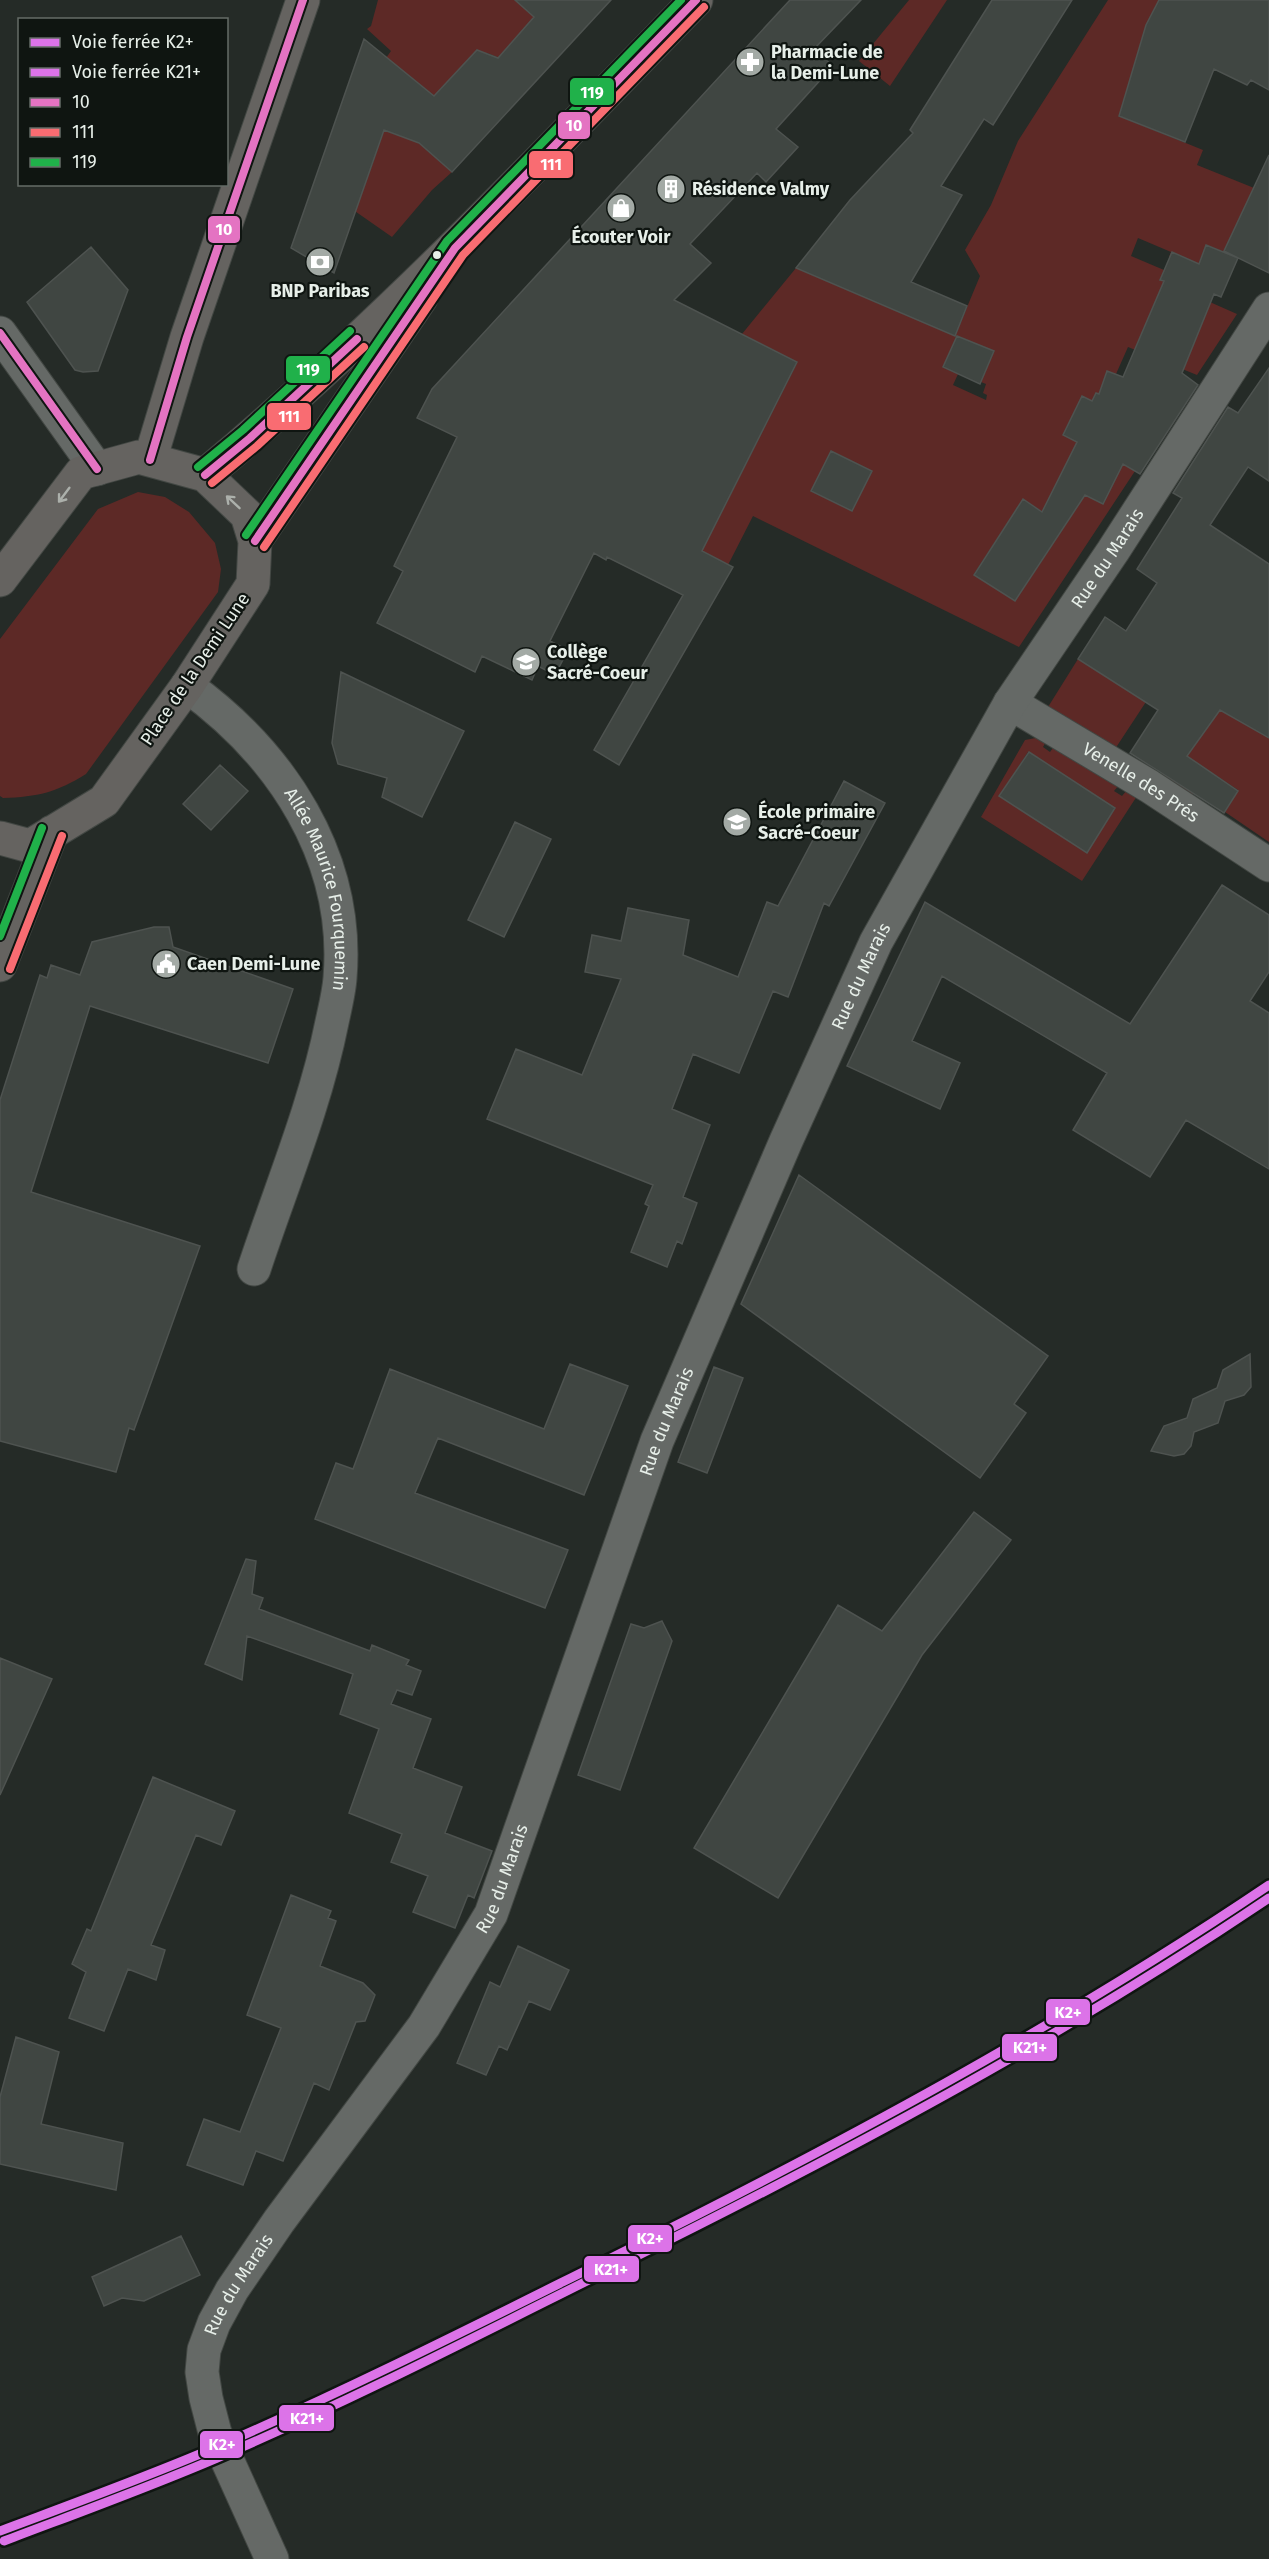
<svg xmlns="http://www.w3.org/2000/svg" width="1269" height="2559" font-family="'Fira Sans',sans-serif">
  <rect width="100%" height="100%" fill="#252b27"/>
  <!-- green -->
  <path fill="#5d2926" fill-rule="evenodd" d="M 378,0 L 531,0 L 534,17 L 510,62 L 487,53 L 441,102 L 386,58 L 391,51 L 367,29 L 371,26 Z
    M 909,0 L 947,0 L 890,86 L 859,61 Z
    M 1108,0 L 1159,0 L 1119,116 L 1203,150 L 1197,165 L 1264,192 L 1232,235 L 1224,252 L 1206,245 L 1197,268 L 1169,257 L 1171,252 L 1138,238 L 1131,256 L 1164,270 L 1160,280 L 1237,314 L 1197,375 L 1128,347 L 1116,374 L 1107,372 L 1099,394 L 1092,402 L 1082,396 L 1063,435 L 1077,442 L 1103,504 L 1123,464 L 1135,471 L 1019,647 L 753,516 L 728,565 L 702,551 L 797,363 L 742,334 L 796,268 L 955,336 L 980,276 L 965,250 L 991,205 L 1018,141 ZM 957,337 L 994,351 L 981,382 L 986,384 L 983,393 L 987,395 L 986,400 L 953,385 L 958,374 L 943,367 ZM 1023,499 L 1064,527 L 1015,601 L 974,574 Z
    M 401,128 L 452,172 L 432,190 L 392,237 L 339,200 L 371,168 L 384,130 L 396,135 Z
    M 138,492 L 165,497 L 189,512 L 215,543 L 221,569 L 218,592 L 86,774 C 57,792 38,797 3,798 L 0,796 L 0,639 L 98,509 Z
    M 1078,659 L 1163,676 L 1115,749 L 1048,707 Z
    M 1223,706 L 1269,738 L 1269,842 L 1225,812 L 1238,790 L 1209,771 L 1192,796 L 1161,776 L 1184,741 Z
    M 1041,737 L 1047,740 L 1043,747 L 1050,752 L 1055,745 L 1119,785 L 1114,791 L 1122,796 L 1127,790 L 1137,796 L 1082,881 L 981,817 L 1025,740 ZM 1028,752 L 1115,808 L 1087,852 L 1000,796 Z"/>
  <!-- building -->
  <path fill="#404642" stroke="#4e5350" stroke-width="1.5" d="M 515,0 L 611,0 L 452,172 L 419,143 L 384,130 L 334,273 L 291,248 L 364,39 L 434,96 L 477,50 L 498,58 L 534,17 Z
    M 790,0 L 861,0 L 814,49 L 833,66 L 776,129 L 798,147 L 766,182 L 757,173 L 690,244 L 711,263 L 674,300 L 797,362 L 702,551 L 733,567 L 619,765 L 594,750 L 683,595 L 607,557 L 606,560 L 594,553 L 550,641 L 568,650 L 555,675 L 538,666 L 532,680 L 482,656 L 475,672 L 377,623 L 403,571 L 394,566 L 457,437 L 417,418 L 432,389 Z
    M 992,0 L 1072,0 L 993,125 L 984,119 L 941,186 L 962,195 L 911,282 L 967,306 L 955,336 L 796,268 L 850,200 L 913,133 L 910,130 Z
    M 1159,0 L 1269,0 L 1269,90 L 1251,80 L 1247,85 L 1214,69 L 1185,142 L 1119,116 L 1146,25 Z
    M 1269,155 L 1269,273 L 1224,251 Z
    M 1206,245 L 1238,258 L 1221,297 L 1214,294 L 1182,373 L 1198,385 L 1140,474 L 1123,464 L 1103,504 L 1085,495 L 1015,601 L 974,575 L 1023,499 L 1042,512 L 1077,442 L 1063,435 L 1082,396 L 1092,401 L 1096,393 L 1099,394 L 1107,371 L 1123,377 L 1164,281 L 1160,280 L 1172,252 L 1199,264 Z
    M 91,247 L 128,290 L 98,371 L 83,372 L 75,370 L 27,302 Z
    M 957,336 L 994,351 L 980,384 L 943,367 Z
    M 1269,368 L 1269,481 L 1248,467 L 1210,525 L 1269,564 L 1269,738 L 1220,710 L 1187,756 L 1238,791 L 1224,813 L 1130,753 L 1158,710 L 1078,659 L 1105,617 L 1126,631 L 1157,583 L 1137,569 L 1182,498 L 1173,493 L 1228,407 L 1238,413 Z
    M 831,451 L 872,471 L 852,511 L 811,491 Z
    M 341,672 L 464,731 L 422,817 L 382,797 L 387,778 L 338,764 L 332,743 Z
    M 1029,752 L 1115,808 L 1087,853 L 999,796 Z
    M 220,765 L 248,791 L 211,830 L 183,804 Z
    M 844,781 L 885,803 L 829,906 L 824,903 L 788,997 L 773,991 L 739,1073 L 693,1054 L 672,1109 L 710,1125 L 683,1197 L 697,1203 L 682,1244 L 677,1241 L 667,1267 L 631,1252 L 649,1206 L 645,1204 L 653,1185 L 487,1119 L 516,1049 L 582,1075 L 621,979 L 585,972 L 592,935 L 621,941 L 628,908 L 689,920 L 683,955 L 738,977 L 767,902 L 778,906 Z
    M 515,822 L 551,839 L 504,937 L 468,920 Z
    M 1222,885 L 1269,915 L 1269,972 L 1250,1001 L 1269,1013 L 1269,1169 L 1186,1120 L 1150,1177 L 1073,1130 L 1107,1073 L 942,976 L 912,1041 L 960,1063 L 940,1109 L 847,1066 L 925,902 L 1130,1024 Z
    M 154,927 L 169,927 L 173,947 L 293,989 L 268,1063 L 90,1006 L 31,1192 L 200,1246 L 134,1430 L 129,1428 L 116,1472 L 0,1441 L 0,1100 L 40,975 L 47,978 L 51,965 L 80,975 L 92,942 Z
    M 799,1175 L 1048,1356 L 1014,1404 L 1026,1413 L 980,1478 L 741,1304 Z
    M 1250,1354 L 1251,1387 L 1244,1395 L 1225,1401 L 1218,1423 L 1194,1432 L 1191,1446 L 1184,1454 L 1174,1456 L 1151,1451 L 1164,1426 L 1187,1418 L 1193,1399 L 1217,1388 L 1223,1370 Z
    M 570,1364 L 628,1386 L 584,1495 L 438,1438 L 415,1493 L 568,1550 L 545,1608 L 315,1519 L 336,1463 L 353,1469 L 390,1369 L 544,1429 Z
    M 714,1367 L 743,1378 L 707,1473 L 678,1462 Z
    M 974,1512 L 1011,1540 L 922,1655 L 778,1898 L 694,1848 L 838,1605 L 882,1631 Z
    M 246,1559 L 256,1561 L 252,1594 L 263,1598 L 259,1609 L 370,1651 L 372,1645 L 409,1660 L 406,1665 L 421,1671 L 412,1695 L 397,1690 L 391,1704 L 431,1719 L 413,1768 L 462,1787 L 445,1833 L 492,1851 L 474,1898 L 468,1895 L 455,1928 L 413,1912 L 428,1876 L 391,1862 L 402,1834 L 349,1813 L 379,1729 L 340,1714 L 353,1674 L 247,1636 L 242,1680 L 205,1664 Z
    M 662,1621 L 672,1641 L 620,1790 L 578,1775 L 631,1624 L 644,1628 Z
    M 0,1658 L 52,1679 L 0,1795 Z
    M 153,1777 L 235,1811 L 221,1845 L 196,1835 L 151,1945 L 165,1950 L 156,1980 L 128,1969 L 104,2031 L 69,2018 L 86,1972 L 72,1964 L 87,1929 L 91,1931 Z
    M 291,1895 L 331,1911 L 328,1918 L 336,1921 L 320,1966 L 363,1983 L 375,1995 L 365,2021 L 356,2022 L 329,2090 L 314,2083 L 283,2161 L 256,2151 L 243,2185 L 187,2165 L 204,2119 L 240,2132 L 281,2028 L 247,2015 Z
    M 518,1946 L 569,1970 L 550,2010 L 529,2001 L 507,2050 L 499,2046 L 486,2075 L 457,2063 L 490,1982 L 500,1987 Z
    M 16,2037 L 59,2052 L 41,2124 L 123,2143 L 116,2190 L 0,2164 L 0,2097 Z
    M 181,2236 L 200,2275 L 144,2301 L 122,2298 L 104,2306 L 92,2277 Z"/>
  <g fill="none" stroke-linecap="round" stroke-linejoin="round">
    <!-- minor casing -->
    <g stroke="#424743" stroke-width="35">
      <g id="minor">
        <path d="M 0,333 L 97,469"/>
        <path id="s1" d="M 187,686 C 281,754 350,857 340,978 C 339,992 335,1008 332,1022 C 315,1107 281,1187 254,1269"/>
        <path id="s2" d="M 1010,703 L 1149,786 L 1269,865"/>
        <path id="s3" d="M 272,2559 L 215,2433 L 206,2398 L 202,2372 L 204,2350 L 214,2323 L 232,2290 L 279,2221 L 424,2026 L 491,1914 L 657,1441 L 786,1141 L 876,942 L 1010,703 L 1113,551 L 1269,309"/>
      </g>
    </g>
    <!-- major casing -->
    <g stroke="#424743" stroke-width="35">
      <path id="major" d="M 150,460 L 187,337 L 303,0
        M 205,475 C 380,329 537,164 696,0
        M 255,541 L 421,298
        M 0,580 L 81,473 L 139,457 L 205,475 L 247,515 L 255,541 L 253,584 L 187,686 L 104,801 L 30,846 L 0,838
        M 0,965 L 52,832"/>
    </g>
    <!-- minor -->
    <use href="#minor" stroke="#656966" stroke-width="33"/>
    <!-- major -->
    <use href="#major" stroke="#656360" stroke-width="33"/>
    <!-- bus-1 casing -->
    <g stroke="#0f1511" stroke-width="12">
      <path id="bus-1" d="M 0,333 L 97,469
        M 150,460 L 187,337 L 303,0
        M 205,475 L 250,438 L 357,339
        M 255,541 L 455,248 L 696,0"/>
    </g>
    <!-- bus-2 casing -->
    <g stroke="#0f1511" stroke-width="12">
      <path id="bus-2" d="M 212,483 L 257,446 L 364,347
        M 264,547 L 463,255 L 704,7
        M 10,969 L 62,836"/>
    </g>
    <!-- bus-3 casing -->
    <g stroke="#0f1511" stroke-width="12">
      <path id="bus-3" d="M 198,467 L 243,430 L 350,331
        M 246,535 L 447,241 L 681,0
        M 0,936 L 42,828"/>
    </g>
    <!-- bus-1 -->
    <use href="#bus-1" stroke="#e473c2" stroke-width="8"/>
    <!-- bus-2 -->
    <use href="#bus-2" stroke="#f96c72" stroke-width="8"/>
    <!-- bus-3 -->
    <use href="#bus-3" stroke="#20b14a" stroke-width="8"/>
    <!-- rail-1 casing -->
    <g stroke="#0f1511" stroke-width="14">
      <path id="rail-1" d="M 0,2531 C 72,2504 144,2478 214,2448 C 350,2389 482,2322 615,2256 C 840,2144 1060,2026 1269,1885"/>
    </g>
    <!-- rail-2 casing -->
    <g stroke="#0f1511" stroke-width="14">
      <path id="rail-2" d="M 4,2541 C 75,2514 147,2488 217,2458 C 355,2399 488,2330 623,2263 C 845,2153 1063,2037 1269,1898"/>
    </g>
    <!-- rail-1 -->
    <use href="#rail-1" stroke="#dc73e8" stroke-width="9"/>
    <!-- rail-2 -->
    <use href="#rail-2" stroke="#dc73e8" stroke-width="9"/>
  </g>
  <!-- one-way arrows -->
  <defs><path id="oneway-shaft" d="M-6 0H5M1.5-3L5.5 0L1.5 3" fill="none" stroke-width="1.6" stroke-linecap="round" stroke-linejoin="round" transform="scale(1.5)"/></defs>
  <g stroke="#acb0ab">
    <use href="#oneway-shaft" transform="translate(64 495) rotate(127)"/>
    <use href="#oneway-shaft" transform="translate(233 502) rotate(-137)"/>
  </g>
  <!-- icons -->
  <defs>
    <g id="pharmacy-disc" transform="scale(1.5)"><circle r="9.5" fill="#a3aaa5" stroke="#0f1511"/><path d="M-2-6h4v4h4v4h-4v4h-4v-4h-4v-4h4Z" fill="#fff"/></g>
    <g id="building-disc" transform="scale(1.5)"><circle r="9.5" fill="#a3aaa5" stroke="#0f1511"/><path d="M-4-6H4V6H1V3H-1V6H-4ZM-2.5-4.3h1.7v1.8h-1.7ZM.8-4.3h1.7v1.8H.8ZM-2.5-1h1.7V.8h-1.7ZM.8-1h1.7V.8H.8Z" fill="#fff"/></g>
    <g id="shop-disc" transform="scale(1.5)"><circle r="9.5" fill="#a3aaa5" stroke="#0f1511"/><path d="M-5-2.5h2.3a2.7 3.5 0 0 1 5.4 0H5L5.5 6h-11ZM-1.5-2.5h3a1.5 2.3 0 0 0-3 0Z" fill="#fff"/></g>
    <g id="bank-disc" transform="scale(1.5)"><circle r="9.5" fill="#a3aaa5" stroke="#0f1511"/><path d="M-6-4H6V4H-6ZM0-2.3a2.3 2.3 0 1 0 0 4.6a2.3 2.3 0 1 0 0-4.6Z" fill="#fff"/></g>
    <g id="school-disc" transform="scale(1.5)"><circle r="9.5" fill="#a3aaa5" stroke="#0f1511"/><path d="M0-5L7-2L0 1L-7-2ZM-4 1L0 2.5L4 1V4Q0 6-4 4Z" fill="#fff"/></g>
    <g id="civic-disc" transform="scale(1.5)"><circle r="9.5" fill="#a3aaa5" stroke="#0f1511"/><path d="M-.6-6.5H3V-4.5H.6V-3L4-1V1h2V6H-6V1h2V-1L-.6-3ZM-1.2 2.5V6h2.4V2.5Z" fill="#fff"/></g>
  </defs>
  <g fill-rule="evenodd">
    <use href="#pharmacy-disc" x="750" y="62"/>
    <use href="#building-disc" x="671" y="189"/>
    <use href="#shop-disc" x="621" y="208"/>
    <use href="#bank-disc" x="320" y="262"/>
    <use href="#school-disc" x="526" y="662"/>
    <use href="#school-disc" x="737" y="822"/>
    <use href="#civic-disc" x="166" y="964"/>
  </g>
  <!-- markers -->
  <circle fill="#e7efe9" stroke="#0f1511" stroke-width="2" cx="437" cy="255" r="5"/>
  <g text-anchor="middle" dominant-baseline="central" stroke-width="4.5" stroke-linejoin="round" paint-order="stroke">
    <!-- poi labels -->
    <g font-size="18" font-weight="bold" fill="#e7efe9" stroke="#0f1511" text-anchor="start">
      <text x="771" y="52">Pharmacie de<tspan x="771" dy="21">la Demi-Lune</tspan></text>
      <text x="692" y="189">Résidence Valmy</text>
      <text x="621" y="237" text-anchor="middle">Écouter Voir</text>
      <text x="320" y="291" text-anchor="middle">BNP Paribas</text>
      <text x="547" y="652">Collège<tspan x="547" dy="21">Sacré-Coeur</tspan></text>
      <text x="758" y="812">École primaire<tspan x="758" dy="21">Sacré-Coeur</tspan></text>
      <text x="187" y="964">Caen Demi-Lune</text>
    </g>
    <!-- street labels -->
    <g font-size="18" fill="#e7efe9" stroke="#0f1511">
      <text stroke="none"><textPath href="#s3" startOffset="2241">Rue du Marais</textPath></text>
      <text transform="translate(195 669) rotate(-56)">Place de la Demi Lune</text>
      <text stroke="none"><textPath href="#s2" startOffset="153">Venelle des Prés</textPath></text>
      <text stroke="none"><textPath href="#s1" startOffset="252">Allée Maurice Fourquemin</textPath></text>
      <text stroke="none"><textPath href="#s3" startOffset="1755">Rue du Marais</textPath></text>
      <text stroke="none"><textPath href="#s3" startOffset="1269">Rue du Marais</textPath></text>
      <text stroke="none"><textPath href="#s3" startOffset="783">Rue du Marais</textPath></text>
      <text stroke="none"><textPath href="#s3" startOffset="297">Rue du Marais</textPath></text>
    </g>
  </g>
  <g stroke="#0f1511" stroke-width="2">
    <rect x="569" y="77" width="46" height="29" rx="6" fill="#20b14a"/>
    <rect x="557" y="111" width="34" height="29" rx="6" fill="#e473c2"/>
    <rect x="528" y="150" width="46" height="29" rx="6" fill="#f96c72"/>
    <rect x="207" y="215" width="34" height="29" rx="6" fill="#e473c2"/>
    <rect x="285" y="355" width="46" height="29" rx="6" fill="#20b14a"/>
    <rect x="266" y="402" width="46" height="29" rx="6" fill="#f96c72"/>
    <rect x="1045" y="1998" width="46" height="28" rx="6" fill="#dc73e8"/>
    <rect x="1001" y="2033" width="57" height="29" rx="6" fill="#dc73e8"/>
    <rect x="627" y="2224" width="46" height="29" rx="6" fill="#dc73e8"/>
    <rect x="583" y="2255" width="57" height="28" rx="6" fill="#dc73e8"/>
    <rect x="278" y="2404" width="57" height="28" rx="6" fill="#dc73e8"/>
    <rect x="199" y="2430" width="45" height="29" rx="6" fill="#dc73e8"/>
  </g>
  <g font-size="16" text-anchor="middle" font-weight="bold" fill="#fff">
    <text x="592" y="98">119</text>
    <text x="574" y="131">10</text>
    <text x="551" y="170">111</text>
    <text x="224" y="235">10</text>
    <text x="308" y="375">119</text>
    <text x="289" y="422">111</text>
    <text x="1068" y="2018">K2+</text>
    <text x="1030" y="2053">K21+</text>
    <text x="650" y="2244">K2+</text>
    <text x="611" y="2275">K21+</text>
    <text x="307" y="2424">K21+</text>
    <text x="222" y="2450">K2+</text>
  </g>
  <!-- legend -->
  <rect x="18" y="18" width="210" height="168" fill="#0f1511" stroke="#656c67" stroke-width="1.5"/>
  <rect x="30" y="38" width="30" height="9" fill="#dc73e8" stroke="#656c67" stroke-width="1.5"/>
  <text x="72" y="48" font-size="18" fill="#e7efe9">Voie ferrée K2+</text>
  <rect x="30" y="68" width="30" height="9" fill="#dc73e8" stroke="#656c67" stroke-width="1.5"/>
  <text x="72" y="78" font-size="18" fill="#e7efe9">Voie ferrée K21+</text>
  <rect x="30" y="98" width="30" height="9" fill="#e473c2" stroke="#656c67" stroke-width="1.5"/>
  <text x="72" y="108" font-size="18" fill="#e7efe9">10</text>
  <rect x="30" y="128" width="30" height="9" fill="#f96c72" stroke="#656c67" stroke-width="1.5"/>
  <text x="72" y="138" font-size="18" fill="#e7efe9">111</text>
  <rect x="30" y="158" width="30" height="9" fill="#20b14a" stroke="#656c67" stroke-width="1.5"/>
  <text x="72" y="168" font-size="18" fill="#e7efe9">119</text>
</svg>
